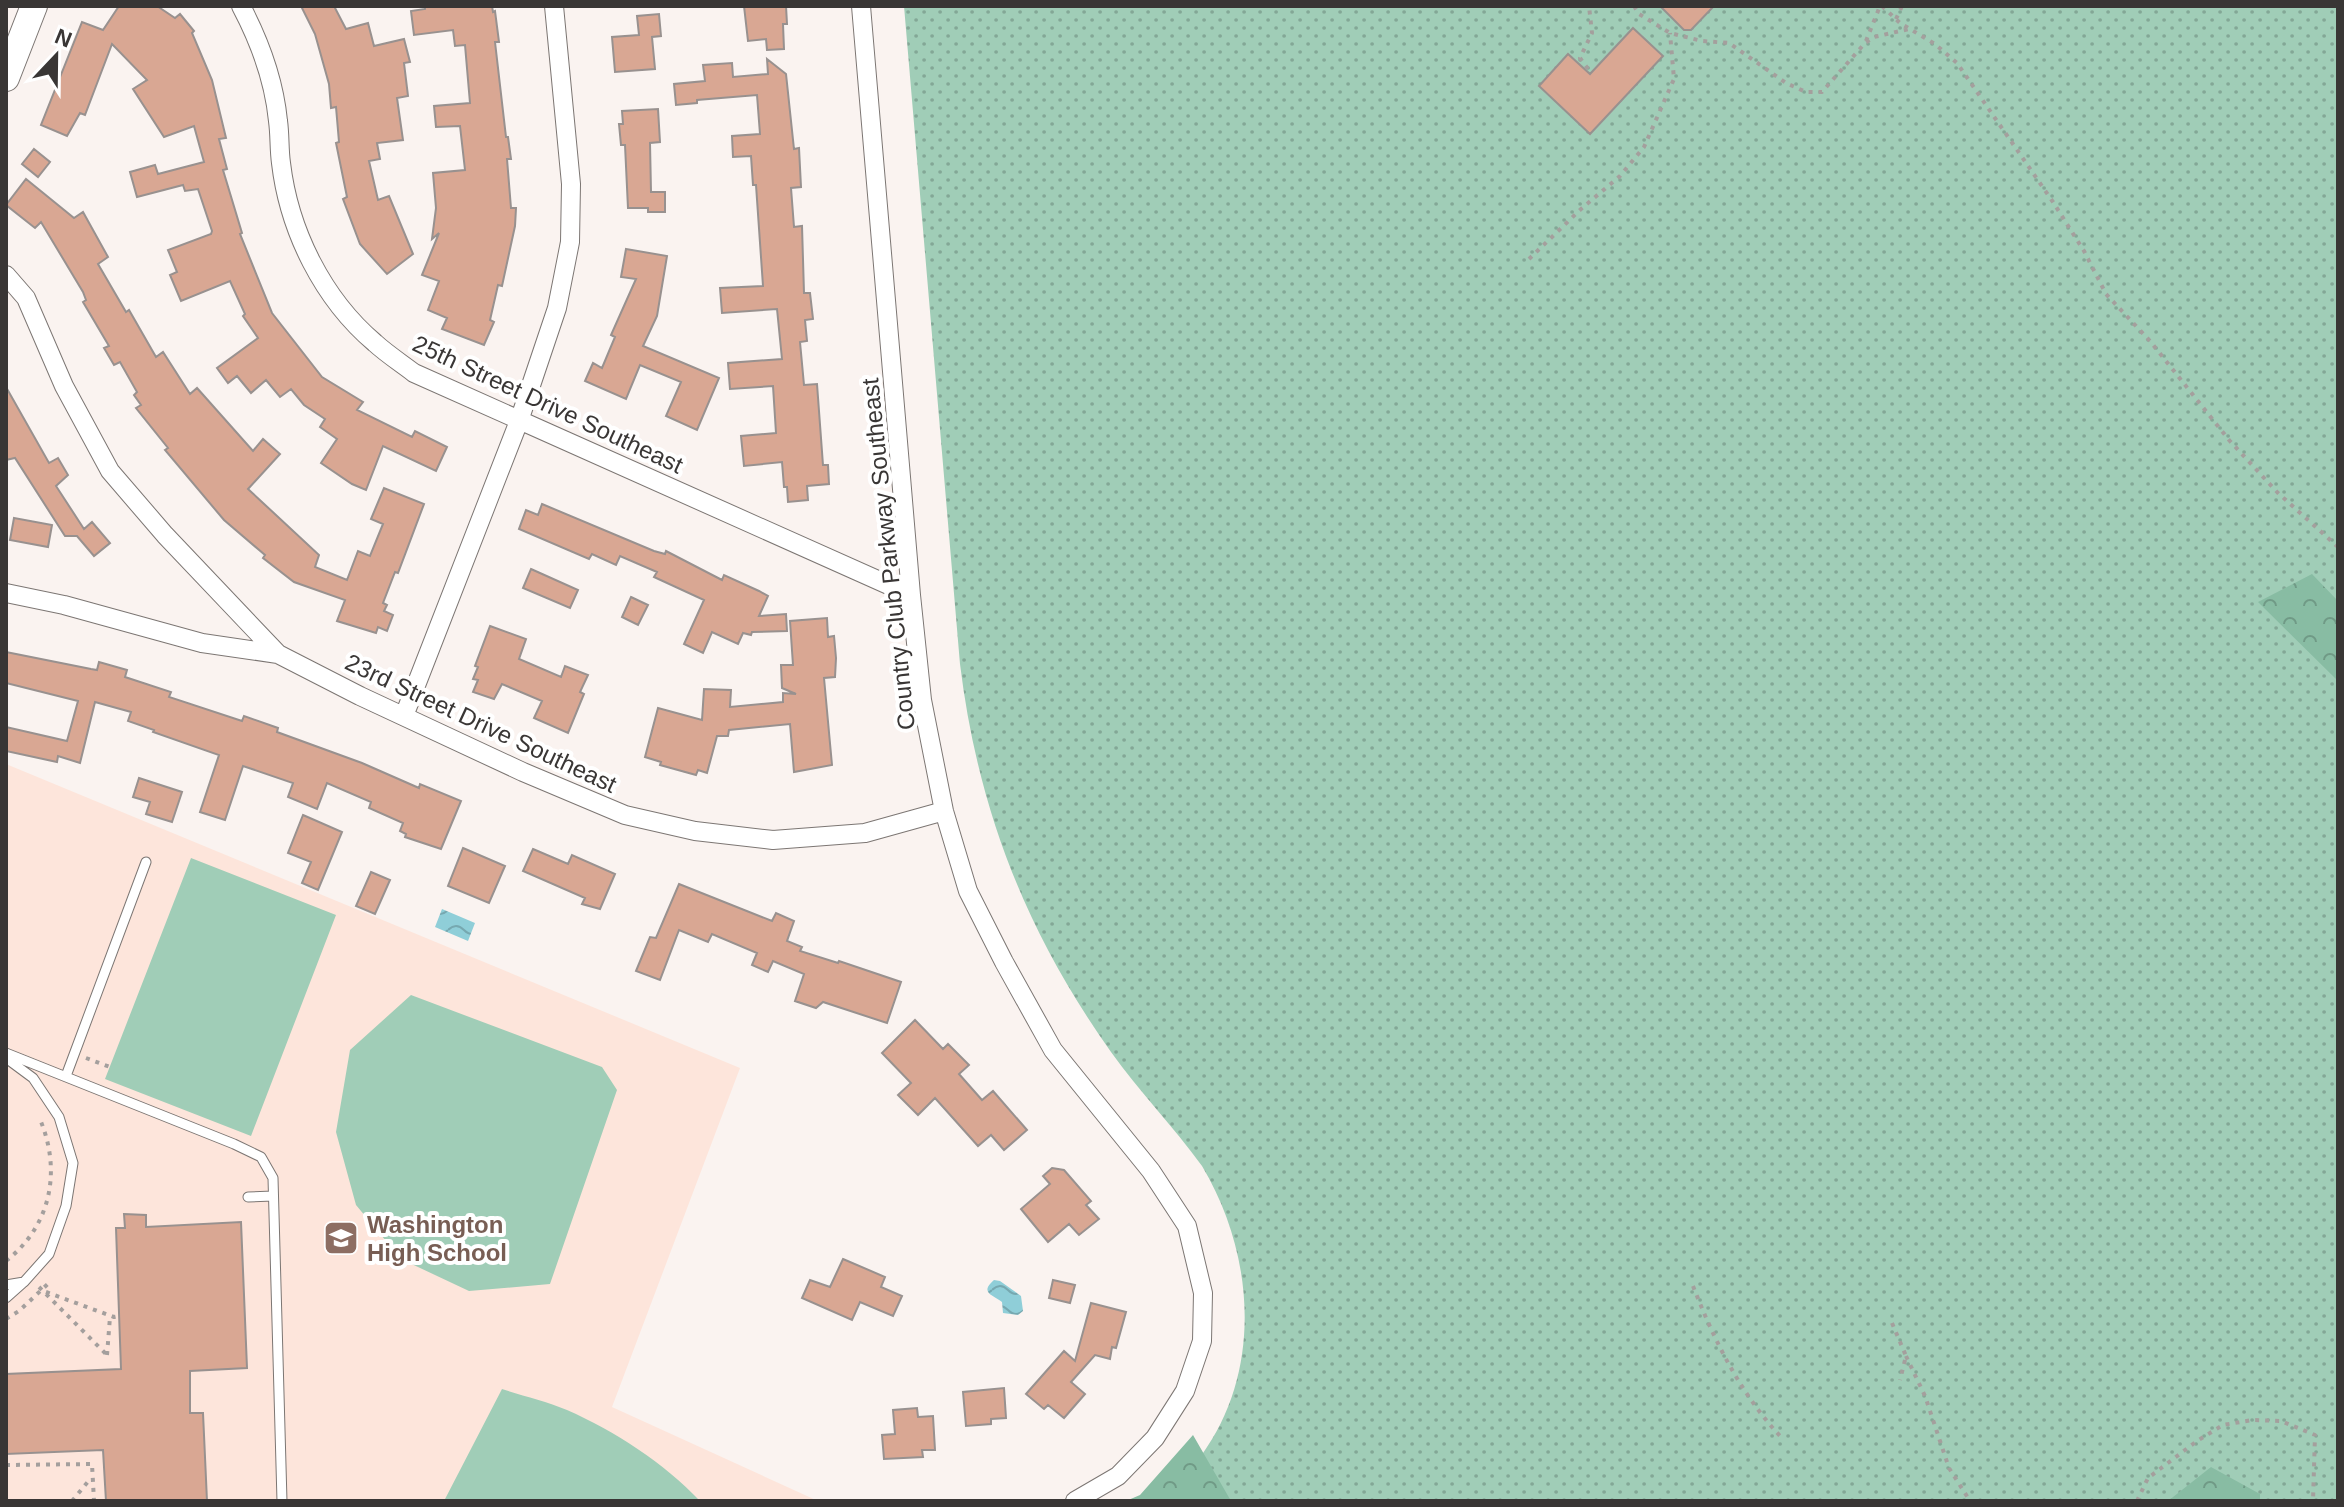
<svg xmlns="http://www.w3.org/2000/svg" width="2344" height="1507" font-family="Arial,sans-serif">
  <defs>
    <pattern id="grass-dots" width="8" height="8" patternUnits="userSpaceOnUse" patternTransform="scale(2)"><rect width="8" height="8" fill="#a0cdb7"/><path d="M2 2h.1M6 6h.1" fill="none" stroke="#83a796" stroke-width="1.8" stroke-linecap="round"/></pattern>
    <pattern id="forest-crowns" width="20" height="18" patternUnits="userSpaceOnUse" patternTransform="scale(2)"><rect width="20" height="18" fill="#88bca3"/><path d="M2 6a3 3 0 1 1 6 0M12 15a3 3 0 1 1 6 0" fill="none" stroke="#709a86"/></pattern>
    <pattern id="water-waves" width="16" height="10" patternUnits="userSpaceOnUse" patternTransform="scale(2)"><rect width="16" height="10" fill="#8fced8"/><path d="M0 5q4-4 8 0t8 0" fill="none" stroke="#76a8b0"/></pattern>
  </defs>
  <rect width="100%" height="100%" fill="#faf3f0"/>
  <!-- education -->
  <path fill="#fde5db" d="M 6,764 L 740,1068 L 612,1407 L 818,1501 L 6,1501 Z"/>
  <!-- grass -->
  <path fill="url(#grass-dots)" d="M 904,6 L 2338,6 L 2338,1501 L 1159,1501 C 1173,1486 1189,1472 1201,1456 C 1264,1370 1254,1253 1202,1166 C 1173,1126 1139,1091 1111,1052 C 1026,932 978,810 960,664 Z"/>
  <!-- forest -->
  <path fill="url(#forest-crowns)" d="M 2312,574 L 2338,601 L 2338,681 L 2258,602 Z
    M 1193,1435 L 1231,1501 L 1126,1501 L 1140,1495 Z
    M 2211,1467 L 2260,1494 L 2260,1501 L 2168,1501 Z"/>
  <!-- pitch -->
  <path fill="#a0cdb7" d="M 191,858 L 336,915 L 251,1136 L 105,1079 Z
    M 411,995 L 602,1067 L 617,1090 L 550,1284 L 469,1291 L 401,1259 L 356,1205 L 336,1132 L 350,1050 Z
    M 502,1389 C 523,1396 546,1401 567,1410 C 615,1431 664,1463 700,1501 L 444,1501 Z"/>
  <!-- water -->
  <path fill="url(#water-waves)" d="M 442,909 L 475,923 L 468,941 L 435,927 Z
    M 994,1280 L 1000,1281 L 1021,1296 L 1023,1311 L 1018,1315 L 1003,1313 L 1002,1302 C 993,1295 979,1293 994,1280 Z"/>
  <!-- building -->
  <path fill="#d9a793" stroke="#98918f" stroke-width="2" d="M 119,6 L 157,6 L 175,18 L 180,14 L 194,31 L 192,33 L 212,80 L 226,138 L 219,139 L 227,169 L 223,170 L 242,233 L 240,234 L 272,313 L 322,377 L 363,402 L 357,410 L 412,437 L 415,431 L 447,447 L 436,471 L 383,446 L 366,490 L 352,484 L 321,463 L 337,439 L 320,427 L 325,419 L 304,405 L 291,389 L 280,397 L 266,380 L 251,393 L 237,376 L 228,383 L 217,368 L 258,338 L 243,316 L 245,314 L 230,281 L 181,301 L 170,275 L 177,272 L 168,250 L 211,234 L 212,231 L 198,189 L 185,191 L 183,185 L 137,197 L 130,172 L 155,165 L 158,174 L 204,162 L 194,126 L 164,137 L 133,89 L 147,80 L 112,44 L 85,115 L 80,113 L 67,136 L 41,125 L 82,22 L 103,30 Z
    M 301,6 L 334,6 L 346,29 L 368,23 L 374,46 L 404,39 L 410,62 L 404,63 L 408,96 L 397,98 L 403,140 L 377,143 L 380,159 L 369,161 L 378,200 L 389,196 L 413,254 L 387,274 L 360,244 L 343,199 L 347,197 L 336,143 L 339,142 L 336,107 L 331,108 L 329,84 L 315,34 Z
    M 425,6 L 492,6 L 493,12 L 495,11 L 499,42 L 495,42 L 506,137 L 508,137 L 511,159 L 507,159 L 511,208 L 516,208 L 515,226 L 502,286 L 498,285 L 490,320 L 494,322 L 484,345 L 442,329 L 447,318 L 428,310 L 439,281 L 422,275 L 439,233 L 432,239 L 436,208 L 433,173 L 465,170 L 460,126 L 436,127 L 434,106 L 470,103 L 465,45 L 455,46 L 453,30 L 414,35 L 411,11 L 425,9 Z
    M 744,6 L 786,6 L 787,24 L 783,24 L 784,49 L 767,50 L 766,39 L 748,41 Z
    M 1660,6 L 1714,6 L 1691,30 L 1684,30 Z
    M 659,14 L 661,36 L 652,37 L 655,69 L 615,72 L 612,37 L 639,35 L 637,16 Z
    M 1633,28 L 1663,56 L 1590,134 L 1539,86 L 1568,54 L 1590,74 Z
    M 767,59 L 786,74 L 794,149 L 799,148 L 801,187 L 791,188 L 794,227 L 802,226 L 804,293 L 810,293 L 813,319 L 805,320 L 807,341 L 800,342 L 804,385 L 817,384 L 823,465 L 828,465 L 829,484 L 807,486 L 808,500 L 788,502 L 787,487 L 784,487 L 782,462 L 744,466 L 741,436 L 776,433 L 773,386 L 730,389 L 728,363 L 782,359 L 777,309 L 722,313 L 720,288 L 763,286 L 756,185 L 753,185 L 751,156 L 733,157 L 732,136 L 760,134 L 757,95 L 697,100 L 697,103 L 676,105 L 674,84 L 705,81 L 703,65 L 732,63 L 733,77 L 768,74 Z
    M 658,109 L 660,142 L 650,143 L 651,192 L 665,192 L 665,212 L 648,212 L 648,208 L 628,208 L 625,145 L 621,145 L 619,124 L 623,124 L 622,111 Z
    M 34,149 L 50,162 L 38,177 L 22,164 Z
    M 26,179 L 74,218 L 83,212 L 108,257 L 98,264 L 126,312 L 129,310 L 156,357 L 163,352 L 190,394 L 197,388 L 253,451 L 263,439 L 280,454 L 248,489 L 319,555 L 315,567 L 347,580 L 358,551 L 370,556 L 383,524 L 371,519 L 384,488 L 424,504 L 398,573 L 395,572 L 383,603 L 387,605 L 384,611 L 393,615 L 387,631 L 378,627 L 376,633 L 337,621 L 345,600 L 294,582 L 263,558 L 265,555 L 224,520 L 165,450 L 168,448 L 136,408 L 141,405 L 134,395 L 137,392 L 120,362 L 114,365 L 104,348 L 109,346 L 83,302 L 86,300 L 83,292 L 41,222 L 35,228 L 6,205 Z
    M 626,249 L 667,256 L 657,316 L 643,346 L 719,378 L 697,430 L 666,416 L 681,382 L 640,365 L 626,399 L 585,381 L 593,363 L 602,368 L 615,337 L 611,335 L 636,279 L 621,277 Z
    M 6,387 L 49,463 L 58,458 L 68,475 L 56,486 L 84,529 L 92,522 L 110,543 L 94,556 L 77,536 L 65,536 L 15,458 L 6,460 Z
    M 542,504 L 654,551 L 665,554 L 666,551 L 722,580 L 724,575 L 759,591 L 768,596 L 759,616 L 786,614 L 787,631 L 752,632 L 751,635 L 743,633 L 738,644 L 712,632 L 703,653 L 684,644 L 704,600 L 654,577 L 657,572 L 620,556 L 616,565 L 592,554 L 589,559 L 519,529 L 526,510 L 538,515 Z
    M 14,518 L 52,525 L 48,547 L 10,540 Z
    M 531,569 L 578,590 L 570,608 L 523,588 Z
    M 631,597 L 648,605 L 638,625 L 622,617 Z
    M 827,618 L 828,637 L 834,636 L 836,658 L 835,677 L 824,678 L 832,765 L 794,772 L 790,724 L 729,730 L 728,736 L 717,736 L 707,773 L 698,770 L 696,775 L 660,765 L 661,762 L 645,757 L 658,708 L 702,720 L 704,689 L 731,690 L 730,707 L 783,702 L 783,693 L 796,694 L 782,688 L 781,665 L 793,665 L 790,621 Z
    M 490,626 L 526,639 L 519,659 L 561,677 L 565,666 L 588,675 L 580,692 L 584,694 L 568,733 L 534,718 L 542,701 L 502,684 L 494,699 L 473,692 L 478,680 L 473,679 L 478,667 L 475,666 Z
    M 6,652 L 91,669 L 97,670 L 99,662 L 127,670 L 125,677 L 171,692 L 169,697 L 242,721 L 244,716 L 278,728 L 277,732 L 362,763 L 419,788 L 420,784 L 461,801 L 441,849 L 405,837 L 406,834 L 400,831 L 403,823 L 369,808 L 371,802 L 327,783 L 317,809 L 288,797 L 293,783 L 243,766 L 225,820 L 200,812 L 219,755 L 153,732 L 154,730 L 128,721 L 131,712 L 95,702 L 80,763 L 58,756 L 57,762 L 6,751 L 6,727 L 67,741 L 78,701 L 6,683 Z
    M 139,778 L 182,792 L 172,822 L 146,814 L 150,802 L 133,797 Z
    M 303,815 L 342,832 L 318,890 L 302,883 L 311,862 L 288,853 Z
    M 463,848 L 505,866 L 489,903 L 448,886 Z
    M 533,849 L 568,864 L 572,855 L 615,874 L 600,909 L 582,904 L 585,898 L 523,871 Z
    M 371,872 L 390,880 L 375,914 L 356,906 Z
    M 679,884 L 772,921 L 776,913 L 794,921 L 787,941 L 802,947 L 800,951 L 838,963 L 839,961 L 901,982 L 887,1023 L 823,1002 L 816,1008 L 795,1001 L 804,974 L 773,961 L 768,972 L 752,965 L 757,953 L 712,934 L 708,942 L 679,930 L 660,980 L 636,971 L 650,937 L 656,938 Z
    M 915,1020 L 943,1049 L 948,1044 L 969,1065 L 959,1074 L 982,1100 L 993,1091 L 1027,1130 L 1004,1150 L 991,1135 L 978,1146 L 935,1098 L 918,1115 L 898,1095 L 911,1083 L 882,1053 Z
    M 1052,1168 L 1064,1170 L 1091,1201 L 1086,1205 L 1099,1219 L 1079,1235 L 1069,1224 L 1048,1242 L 1021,1209 L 1050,1184 L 1043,1176 Z
    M 124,1214 L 146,1215 L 146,1227 L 241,1222 L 247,1368 L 190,1371 L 190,1413 L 203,1413 L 207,1501 L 106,1501 L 103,1450 L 6,1454 L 6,1374 L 121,1369 L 116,1228 L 125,1228 Z
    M 843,1259 L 885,1277 L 881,1287 L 902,1296 L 893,1316 L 860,1302 L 852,1320 L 802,1298 L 810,1280 L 830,1287 Z
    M 1053,1280 L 1075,1285 L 1070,1303 L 1049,1298 Z
    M 1091,1303 L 1126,1312 L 1116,1348 L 1112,1347 L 1110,1359 L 1095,1355 L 1071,1382 L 1085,1394 L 1064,1418 L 1048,1405 L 1044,1409 L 1026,1394 L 1064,1351 L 1075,1361 Z
    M 1004,1388 L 1006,1418 L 991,1419 L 991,1424 L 966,1426 L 963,1392 Z
    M 917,1408 L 918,1417 L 933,1416 L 935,1450 L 922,1450 L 923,1457 L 884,1459 L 882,1435 L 895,1434 L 893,1410 Z"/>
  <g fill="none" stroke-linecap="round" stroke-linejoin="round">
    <!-- lane casing -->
    <g stroke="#7c7673" stroke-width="11">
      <path id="lane" d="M 6,1053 L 234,1144 L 261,1157 L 273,1178 L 282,1501
        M 6,1058 L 33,1078 L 59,1117 L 73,1163 L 66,1206 L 49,1254 L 24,1282 L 6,1285
        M 66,1076 L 146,862
        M 248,1197 L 273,1196
        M 6,1298 L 24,1282"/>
    </g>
    <!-- street casing -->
    <g stroke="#7c7673" stroke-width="20">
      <path id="street" d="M 241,6 C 260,42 274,79 278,121 C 280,135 279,149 281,163 C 289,231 323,299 375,343 C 387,354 401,363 414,373 L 911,595
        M 861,6 L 911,595 L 922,700 L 944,811 L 968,891 L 1004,962 L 1053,1050 L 1151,1171 L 1187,1226 L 1203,1293 L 1202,1341 L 1185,1391 L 1155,1438 L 1118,1476 L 1075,1501
        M 6,275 L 26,298 L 64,386 L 110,471 L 165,535 L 278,654
        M 6,593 L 64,605 L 202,643 L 278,654 L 360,696 L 523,772 L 625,815 L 695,831 L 773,840 L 865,833 L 944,811
        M 404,716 L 519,421 L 557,308 L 570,242 L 571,184 L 554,6"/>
    </g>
    <!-- secondary casing -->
    <g stroke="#7c7673" stroke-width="28">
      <path id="secondary" d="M 6,78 L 34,6"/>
    </g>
    <!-- path -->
    <path stroke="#a49f9d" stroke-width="4" stroke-dasharray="4 6" stroke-linecap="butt" d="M 1634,6 L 1639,14 L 1670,33 L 1702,41 L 1729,43 L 1786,83 L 1806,92 L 1822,92 L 1865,43 L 1874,37 L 1909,29
      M 1882,6 L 1900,23 L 1935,44 L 1957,63 L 2053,202 L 2084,251 L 2106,294 L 2150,341 L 2229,440 L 2278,493 L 2338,547
      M 1896,19 L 1902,6
      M 1866,41 L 1880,6
      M 1588,69 L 1580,58 L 1592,33 L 1589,6
      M 1529,259 L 1581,209 L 1620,176 L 1644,147 L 1674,79 L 1670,33
      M 86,1058 L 110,1067
      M 6,1261 C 52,1225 62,1169 39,1117
      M 1693,1286 C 1714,1340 1740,1393 1780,1436
      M 39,1287 L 107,1355
      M 46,1292 L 114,1317 L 119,1316
      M 6,1319 L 19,1311 L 51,1281
      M 1892,1323 L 1906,1356 L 1900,1380
      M 107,1355 L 110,1317
      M 1906,1356 L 1925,1396 L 1949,1468 L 1970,1501
      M 6,1465 L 92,1464 L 94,1501
      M 72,1501 L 91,1478
      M 2137,1501 L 2148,1478 L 2197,1441 L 2223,1425 L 2252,1420 L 2281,1421 L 2315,1435 L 2313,1501"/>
    <!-- lane -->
    <use href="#lane" stroke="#fff" stroke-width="9"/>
    <!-- street -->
    <use href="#street" stroke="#fff" stroke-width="18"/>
    <!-- secondary -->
    <use href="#secondary" stroke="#fff" stroke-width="26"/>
  </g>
  <!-- icons -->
  <defs>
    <g id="school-square" transform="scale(1.8)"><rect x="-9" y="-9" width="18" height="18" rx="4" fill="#8d6e63" stroke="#fff"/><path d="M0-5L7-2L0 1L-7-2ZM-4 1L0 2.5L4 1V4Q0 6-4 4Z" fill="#fff"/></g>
  </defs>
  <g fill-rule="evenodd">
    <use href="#school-square" x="341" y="1238"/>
  </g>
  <g text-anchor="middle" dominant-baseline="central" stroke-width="8" stroke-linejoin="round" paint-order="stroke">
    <!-- street labels -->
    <g font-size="24" fill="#393635" stroke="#fff">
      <text transform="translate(548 404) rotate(25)">25th Street Drive Southeast</text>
      <text transform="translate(888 554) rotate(-96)">Country Club Parkway Southeast</text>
      <text transform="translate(481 723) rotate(25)">23rd Street Drive Southeast</text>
    </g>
    <!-- education labels -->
    <g font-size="24" font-weight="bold" fill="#785e54" stroke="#fff" text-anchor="start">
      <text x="367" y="1224">Washington<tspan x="367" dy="28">High School</tspan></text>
    </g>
  </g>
  <!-- border -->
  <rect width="2344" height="1507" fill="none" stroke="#393635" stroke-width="16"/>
  <!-- north arrow -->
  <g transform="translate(56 56) rotate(22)" stroke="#ffffff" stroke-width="6" paint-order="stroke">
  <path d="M0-6L14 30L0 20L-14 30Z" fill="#393635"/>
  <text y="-12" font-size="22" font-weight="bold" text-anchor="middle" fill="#393635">N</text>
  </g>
</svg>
